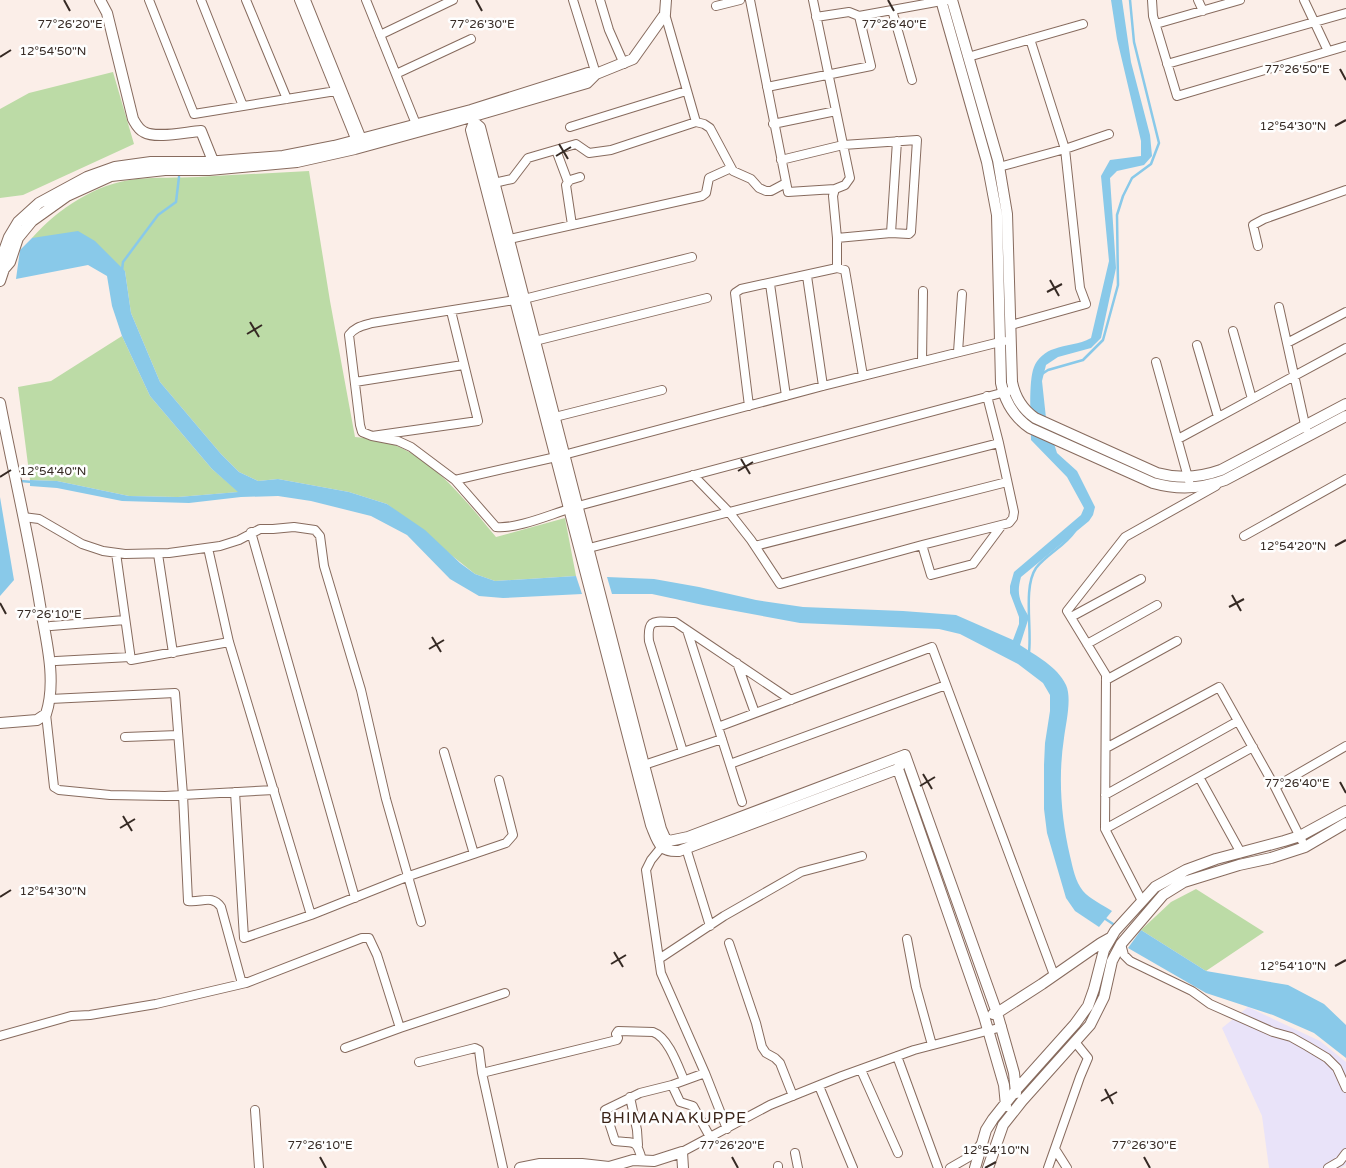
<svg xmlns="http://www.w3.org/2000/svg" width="1346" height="1168" font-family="'Varela Round',sans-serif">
  <rect width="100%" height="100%" fill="#fbeee8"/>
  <!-- industrial -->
  <path fill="#e9e3f9" d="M 1248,1007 L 1320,1041 L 1346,1062 L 1346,1165 L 1341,1168 L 1269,1168 L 1262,1116 L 1222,1028 Z"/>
  <!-- green -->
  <path fill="#bcdba6" d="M 113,72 L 134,144 L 23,195 L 0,198 L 0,109 L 29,93 Z
    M 309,171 L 330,301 L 355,437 C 365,438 376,439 386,442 C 432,456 466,501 496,537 L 565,518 L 576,576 L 495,581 L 475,574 L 387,504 L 349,492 L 278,479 L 258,481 L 239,472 L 221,454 L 160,382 L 131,313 L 125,271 L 32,238 C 59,208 95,184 136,179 C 157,177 177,178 198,177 C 235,175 272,173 309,171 Z
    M 122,336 L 150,396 L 212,469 L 239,492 L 178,497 L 129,496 L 57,481 L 30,480 L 18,387 L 51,381 Z
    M 1196,889 L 1264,932 L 1206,971 L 1141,930 L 1171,902 Z"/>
  <!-- water -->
  <path fill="#89c9e9" d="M 1111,0 L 1122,0 L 1131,62 L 1150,135 L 1152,156 L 1144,165 L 1117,171 L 1110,178 L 1116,268 L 1101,338 L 1091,348 L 1058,357 L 1046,365 L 1042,381 L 1046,418 L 1057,453 L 1077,471 L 1095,507 L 1093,515 L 1089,521 L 1021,577 C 1016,595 1020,601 1029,617 L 1020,645 C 1036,656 1057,666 1066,685 C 1072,698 1066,723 1064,738 C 1058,777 1061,817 1070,856 C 1073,868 1075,881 1083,891 C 1090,899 1103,905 1112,911 L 1099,927 L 1075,911 L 1066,898 L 1047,833 L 1044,809 L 1044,765 L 1045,743 L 1050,711 L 1050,695 L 1043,683 L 1018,664 L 960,634 L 939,629 L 800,623 L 703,605 L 652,594 L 612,594 L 607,577 L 654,579 L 699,587 L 756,600 L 803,607 L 903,611 L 956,615 L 1013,640 L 1019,624 L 1019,617 L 1010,593 L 1010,586 L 1014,572 L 1081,515 L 1084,508 L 1067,477 L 1031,440 C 1031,423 1028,382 1034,367 C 1037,359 1046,351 1054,349 C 1066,344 1079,345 1091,338 L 1109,261 L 1101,176 L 1110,160 L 1141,156 L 1141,141 L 1117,39 Z
    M 78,231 L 95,241 L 125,271 L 131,313 L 160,382 L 221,454 L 239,472 L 258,481 L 278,479 L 349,492 L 387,504 L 425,530 L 460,563 L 475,574 L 495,581 L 576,576 L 582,594 L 503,598 L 479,596 L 450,579 L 407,535 L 371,516 L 311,501 L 278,496 L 241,497 L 189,503 L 122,501 L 57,488 L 30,486 L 30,480 L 57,481 L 129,496 L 178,497 L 238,492 L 212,469 L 150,396 L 122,336 L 112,306 L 107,276 L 88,265 L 16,279 L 20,250 L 32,238 Z
    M 0,497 L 14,580 L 0,596 Z
    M 1141,930 L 1206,971 L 1288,985 L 1324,1004 L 1346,1025 L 1346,1058 L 1314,1033 L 1273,1015 L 1206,993 L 1128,948 Z"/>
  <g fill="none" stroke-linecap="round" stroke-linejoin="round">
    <!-- stream -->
    <path stroke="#89c9e9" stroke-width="2.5" d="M 122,270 L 123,262 L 158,215 L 176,202 L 179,177
      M 1042,374 L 1048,370 L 1083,360 L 1103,340 L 1118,285 L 1117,215 L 1123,196 L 1132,178 L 1151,164 L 1159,143 L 1134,42 L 1130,0
      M 21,481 L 32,482
      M 1029,652 C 1032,629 1023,587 1036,568 C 1047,554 1065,546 1075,531
      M 1104,918 L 1116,926"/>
    <!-- street casing -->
    <g stroke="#876b5e" stroke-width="10">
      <path id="street" d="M 149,0 L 194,114 L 342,90
        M 201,0 L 243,106
        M 246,0 L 287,99
        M 299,0 L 356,141
        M 306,0 L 362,139
        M 366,0 L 416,124
        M 573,0 L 596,74
        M 600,0 L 609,30 L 624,64
        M 750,0 L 788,192 L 835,189
        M 813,0 L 850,178 L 845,185 L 835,189 L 833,196 L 837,238 L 837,268 L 845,270 L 863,376
        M 1152,0 L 1153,16 L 1177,96 L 1346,46
        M 1198,0 L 1203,11
        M 1304,0 L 1328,51
        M 716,6 L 740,0
        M 892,10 L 912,80
        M 665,14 L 696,122 L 704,124 L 710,128 L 733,171 L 751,179 L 759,188 L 766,191 L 771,191 L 786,183
        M 816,17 L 849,12 L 859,16 L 947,0
        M 1156,24 L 1240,0
        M 380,35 L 453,0
        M 968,57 L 1083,24
        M 1167,64 L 1346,13
        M 396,74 L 471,39
        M 767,87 L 871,66 L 859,16
        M 773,124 L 836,111
        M 570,127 L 686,91
        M 556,150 L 568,182
        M 781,160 L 843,145 L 917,140 L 911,232 L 909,234 L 891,233
        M 999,167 L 1065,149 L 1109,134
        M 494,183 L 512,179 L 528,158 L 576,144 L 589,153 L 611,150 L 696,122
        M 572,225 L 566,185 L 570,180 L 580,177
        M 837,238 L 891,233 L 897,141
        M 505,240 L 702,196 L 706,193 L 709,178 L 731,168
        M 1258,246 L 1253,225 L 1264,219 L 1346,190
        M 807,276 L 823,386
        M 770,284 L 786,396
        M 524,299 L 692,257
        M 1279,307 L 1306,429
        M 451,311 L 478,421 L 372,436 L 362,432 L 360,425 L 349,335 C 355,327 362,326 372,323 L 515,300
        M 1011,325 L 1086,304 L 1080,288 L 1065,149 L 1030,39
        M 1233,331 L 1252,399
        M 535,341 L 707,298
        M 1287,343 L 1346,312
        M 1197,345 L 1218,417
        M 958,352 L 962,294
        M 922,361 L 923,291
        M 1156,362 L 1189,481
        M 355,382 L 463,365
        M 749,406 L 735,293 L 741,289 L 837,268
        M 555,417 L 662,390
        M 372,436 L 398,441 L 411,447 L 455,480 L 556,457 L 823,386 L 1004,341
        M 1178,439 L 1346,348
        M 693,475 L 729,512 L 751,540 L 780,584 L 922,545 L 1009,523 L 1013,518 L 1014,512 L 999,443
        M 455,480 L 496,527 C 517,529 549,515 569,509
        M 578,506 L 1009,391
        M 23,517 L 39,519 L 82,544 L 103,551 L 125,554 L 169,553 L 220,546 L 239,540 L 260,529 L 273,529 L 294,527 L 315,530 L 320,536 L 324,566 L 361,690 L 386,799 L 421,922
        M 251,532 L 355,898
        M 1244,536 L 1346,479
        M 922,545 L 931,575 L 973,564 L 1002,525
        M 755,546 L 1007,482
        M 208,548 L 229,642 L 311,915
        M 589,548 L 999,443 L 987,396
        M 116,553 L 131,660 L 229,642
        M 158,554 L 173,653
        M 1071,617 L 1141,579
        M 51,626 L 125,620
        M 687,630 L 742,802
        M 1087,644 L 1157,605
        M 56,661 L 130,657
        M 737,663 L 755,713
        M 1106,680 L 1177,641
        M 50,699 L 175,693 L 183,795 L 188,901 C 201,903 212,894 221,907 L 241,980 L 246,983 L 362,938 L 369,938 L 377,955 L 400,1028 L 345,1048
        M 46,714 L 54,787 L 59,790 L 110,795 L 165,796 L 274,790
        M 718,727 L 932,647 L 1054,975
        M 125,737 L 178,735
        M 1106,748 L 1219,687 L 1275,787 L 1302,841
        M 444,752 L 474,854
        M 683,752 L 649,641 C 647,617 655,622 675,622 L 791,700
        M 730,764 L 946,685
        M 644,765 L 722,739
        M 1199,777 L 1241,853
        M 1275,787 L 1346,746
        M 235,792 L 244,938 L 311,915 L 409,876 L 506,843 L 513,835 L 499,780
        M 1105,795 L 1238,721
        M 1105,829 L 1253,747
        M 664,844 L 651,860 L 646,870 L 661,973 L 705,1073 L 727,1129
        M 686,848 L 710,926
        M 1142,901 L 1105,829 L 1106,675 L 1067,611 L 1125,537 L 1216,486
        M 907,939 L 916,987 L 932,1045
        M 729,943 L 756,1023 L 762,1047 L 766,1053 L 775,1058 L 780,1063 L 793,1096
        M 1121,944 L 1124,955 L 1130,961 L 1192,991 L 1210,1004 L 1273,1032 L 1291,1037 L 1307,1046 L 1327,1058 L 1337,1068 L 1346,1088
        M 659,959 L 724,916 L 801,872 L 862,856
        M 400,1028 L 505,993
        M 0,1036 L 71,1016 L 90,1015 L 156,1004 L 246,983
        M 897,1056 L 938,1168
        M 419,1062 L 475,1048 L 479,1050 L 482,1073 L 503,1168
        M 861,1070 L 898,1153
        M 482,1073 L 617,1040 L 618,1038 L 616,1034 L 618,1031 L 653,1032 C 668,1037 678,1066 684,1080
        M 672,1085 L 680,1102 L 693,1106 L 710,1137
        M 819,1086 L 853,1168
        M 630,1097 L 637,1130 L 638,1145
        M 255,1110 L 259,1168
        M 1055,1149 L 1067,1168
        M 682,1152 L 770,1105 L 842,1076 L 914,1050 L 1002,1027
        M 795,1153 L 798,1168
        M 642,1160 C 636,1138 635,1144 615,1141 L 605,1110 L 640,1093 L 672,1085 L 705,1073
        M 778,1166 L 778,1168
        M 950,1168 L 969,1157 L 982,1143
        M 1048,1168 L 1080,1077 L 1088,1058 L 1075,1042
        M 1328,1168 L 1340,1161 L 1346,1153"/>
    </g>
    <!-- secondary casing -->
    <g stroke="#876b5e" stroke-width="12">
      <path id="secondary" d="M 100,0 L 107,13 L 133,119 C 136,124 138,129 144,132 C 156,139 186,132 201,131 L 213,161
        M 941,0 L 987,162 L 997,215 L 1001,383 C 1005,402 1014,417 1030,428 L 1153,483 C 1178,490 1201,489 1225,480 L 1346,416
        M 952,0 L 998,160 L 1007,214 L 1012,382 C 1015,397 1022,409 1035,418 L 1157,473 C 1179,479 1199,478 1221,470 L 1346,404
        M 471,110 L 474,122 L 471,130 L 651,825 C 658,842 659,852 679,851 L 898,769 L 905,755
        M 474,122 L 480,127 L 644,765 L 661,829 L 665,838 L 669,841 L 688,837 L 905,755
        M 4,269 L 10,262 L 18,238 L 32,221 L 67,196 L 111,176 L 165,170 L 209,170 L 297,162 L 355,149 L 450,123 L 587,83 L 596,74 L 633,59 L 665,14 L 666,0
        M 0,281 L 4,269 L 4,251 L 9,237 L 18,222 L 39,203 L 87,177 L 115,167 L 151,162 L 206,162 L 283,156 L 334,146 L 471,110 L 588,73 L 596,74
        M 0,403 C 13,470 29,537 40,605 C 46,640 57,680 46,714 L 37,720 L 0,723
        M 905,755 L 997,1013 L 1014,1073 L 1016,1093
        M 898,769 L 984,1016 L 1004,1085 L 1006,1106
        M 993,1014 L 997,1013 L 1042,984 L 1101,943 L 1110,938
        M 520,1168 L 540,1164 L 582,1164 L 609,1167 L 633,1160 L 654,1161 L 682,1152 L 683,1168
        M 975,1168 L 986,1130 L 993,1119 L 1016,1090 L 1075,1024 L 1088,1006 L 1094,989 L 1104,950 L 1115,931 L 1155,887 L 1186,870 L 1216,859 L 1284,841 L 1300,836 L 1346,811
        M 988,1168 L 1003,1125 L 1022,1101 L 1090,1025 L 1104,997 L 1112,961 L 1121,944 L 1163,895 L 1184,882 L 1239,865 L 1271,858 L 1305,847 L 1346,823"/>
    </g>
    <!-- street -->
    <use href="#street" stroke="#fff" stroke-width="8"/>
    <!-- secondary -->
    <use href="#secondary" stroke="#fff" stroke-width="10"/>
  </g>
  <!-- ticks -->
  <path fill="none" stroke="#362a24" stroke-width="2" d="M 64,0 L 70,11M 476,0 L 482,11M 888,0 L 894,11M 0,57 L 11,50M 1340,69 L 1346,80M 1335,126 L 1346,120M 559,144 L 568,159M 556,156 L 571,147M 1050,280 L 1059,296M 1047,292 L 1062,284M 250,322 L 259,337M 247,334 L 262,325M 741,459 L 750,474M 738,471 L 753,462M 0,477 L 11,470M 1335,546 L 1346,540M 1232,595 L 1241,611M 0,603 L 6,614M 1229,607 L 1244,599M 432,637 L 441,652M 429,649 L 444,640M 923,774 L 932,789M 1340,782 L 1346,793M 920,786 L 935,777M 123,816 L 132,831M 120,828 L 135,819M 0,897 L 11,890M 614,952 L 623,967M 611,964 L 626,955M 1335,966 L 1346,960M 1105,1089 L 1113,1104M 1101,1101 L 1117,1092M 320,1157 L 326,1168M 732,1157 L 738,1168M 1144,1157 L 1150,1168M 985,1168 L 996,1162"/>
  <g text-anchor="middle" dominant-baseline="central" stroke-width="5" stroke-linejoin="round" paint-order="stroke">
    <!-- neighbourhood labels -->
    <g font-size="16" letter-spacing="1" fill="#3c251a" stroke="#fefefe">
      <text x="674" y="1118">BHIMANAKUPPE</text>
    </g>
  </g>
  <g font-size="12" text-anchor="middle" fill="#362a24" stroke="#fefefe" stroke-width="5" stroke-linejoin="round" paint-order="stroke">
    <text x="70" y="28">77°26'20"E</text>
    <text x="482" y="28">77°26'30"E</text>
    <text x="894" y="28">77°26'40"E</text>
    <text x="53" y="55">12°54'50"N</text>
    <text x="1297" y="73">77°26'50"E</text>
    <text x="1293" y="130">12°54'30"N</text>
    <text x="53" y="475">12°54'40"N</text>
    <text x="1293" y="550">12°54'20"N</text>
    <text x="49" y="618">77°26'10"E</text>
    <text x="1297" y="787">77°26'40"E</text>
    <text x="53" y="895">12°54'30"N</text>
    <text x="1293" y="970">12°54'10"N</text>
    <text x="320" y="1149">77°26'10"E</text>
    <text x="732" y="1149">77°26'20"E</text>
    <text x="1144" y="1149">77°26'30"E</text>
    <text x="996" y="1154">12°54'10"N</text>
  </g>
</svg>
